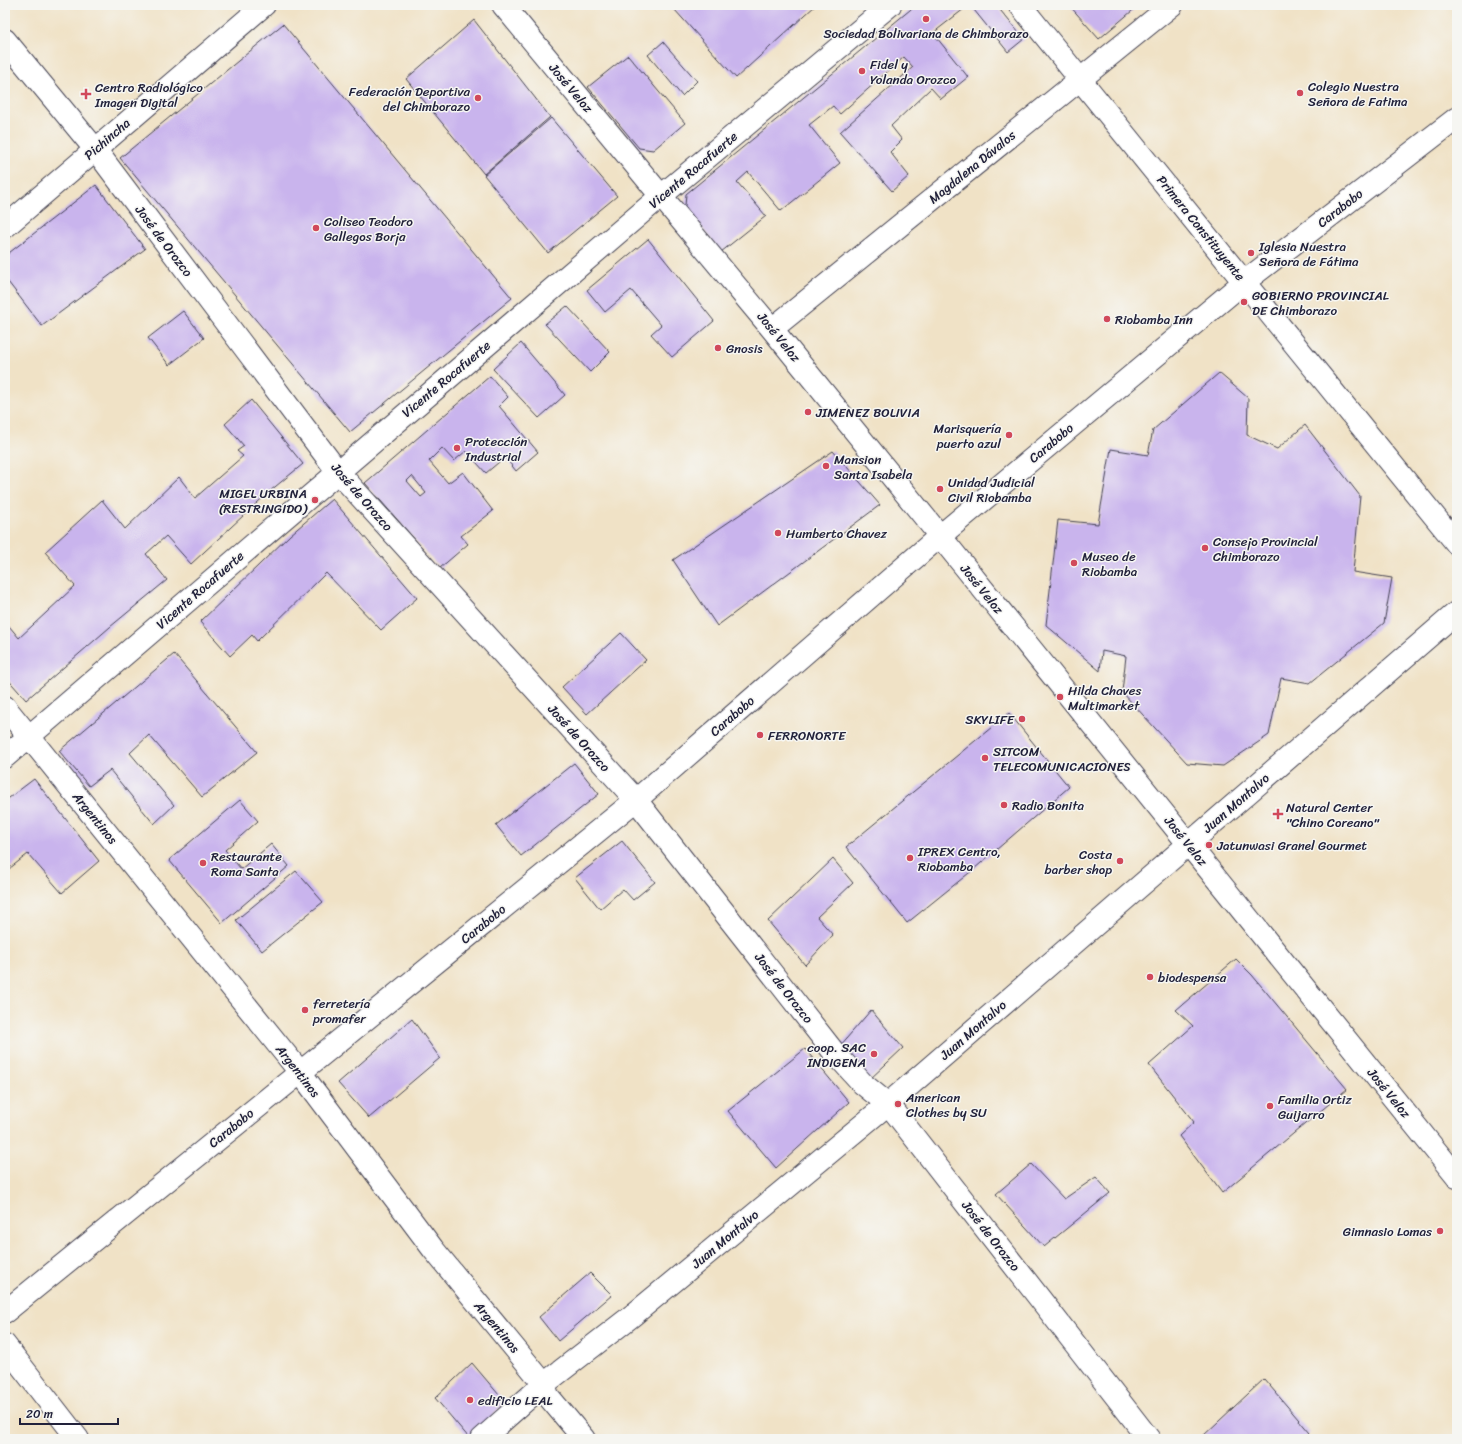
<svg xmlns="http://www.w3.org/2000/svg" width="1462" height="1444" font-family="Sriracha,sans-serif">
  <rect width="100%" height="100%" fill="#f6f6f2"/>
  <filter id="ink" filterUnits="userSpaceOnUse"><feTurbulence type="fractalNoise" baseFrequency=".025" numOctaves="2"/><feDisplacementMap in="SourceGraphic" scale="8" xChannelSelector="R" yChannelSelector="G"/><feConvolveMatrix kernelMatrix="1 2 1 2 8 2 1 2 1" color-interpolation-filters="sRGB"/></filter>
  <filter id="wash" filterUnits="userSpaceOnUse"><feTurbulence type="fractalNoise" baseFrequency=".012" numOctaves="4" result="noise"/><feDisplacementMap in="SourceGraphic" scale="16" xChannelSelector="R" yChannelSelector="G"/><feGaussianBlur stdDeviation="0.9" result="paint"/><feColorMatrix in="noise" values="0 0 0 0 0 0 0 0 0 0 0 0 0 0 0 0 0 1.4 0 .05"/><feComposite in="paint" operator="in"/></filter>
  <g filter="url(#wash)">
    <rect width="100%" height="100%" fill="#f0e2c6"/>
    <g id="blocks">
      <!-- building -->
      <path fill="#c9b4ed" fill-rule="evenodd" d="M 679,5 L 816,5 L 736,78 L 674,9 Z
        M 916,5 L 969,5 L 933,33 L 968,77 L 941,99 L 931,88 L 891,126 L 902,140 L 890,152 L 909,176 L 892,191 L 840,132 L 913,67 L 904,57 L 840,114 L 833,106 L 809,125 L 840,163 L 781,211 L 748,172 L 737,182 L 766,216 L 721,252 L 685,206 L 686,194 Z
        M 970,5 L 996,5 L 1024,39 L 1008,52 Z
        M 1069,5 L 1139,5 L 1099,39 Z
        M 474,20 L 550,117 L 484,174 L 406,79 Z
        M 283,24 L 512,298 L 350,432 L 120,158 Z
        M 663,42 L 697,81 L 682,96 L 648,55 Z
        M 628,55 L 685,123 L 653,150 L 639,148 L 588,87 Z
        M 551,118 L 617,196 L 548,253 L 484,175 Z
        M 96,185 L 145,249 L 42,326 L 5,278 L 5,256 Z
        M 648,239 L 714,321 L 672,357 L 651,334 L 661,325 L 631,290 L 605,312 L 587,290 Z
        M 567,306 L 610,352 L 590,372 L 545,324 Z
        M 183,311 L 204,338 L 169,365 L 148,338 Z
        M 521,343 L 565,395 L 539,418 L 493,369 Z
        M 1219,373 L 1248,398 L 1247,435 L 1277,449 L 1305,425 L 1360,496 L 1353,572 L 1392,578 L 1384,623 L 1310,683 L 1281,678 L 1269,735 L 1223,766 L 1187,763 L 1122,692 L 1126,656 L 1102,651 L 1100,671 L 1046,625 L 1058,520 L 1098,524 L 1111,449 L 1148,455 L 1153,430 Z
        M 490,376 L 508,397 L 499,406 L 538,452 L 516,471 L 505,457 L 486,473 L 466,451 L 454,461 L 442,448 L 429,461 L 448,483 L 463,472 L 493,511 L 461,536 L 468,544 L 440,568 L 365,483 ZM 412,476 L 426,493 L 421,497 L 407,481 Z
        M 251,400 L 303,464 L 270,491 L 191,564 L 166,536 L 146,554 L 167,580 L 110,627 L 26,700 L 5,676 L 5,629 L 9,626 L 19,638 L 75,586 L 45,552 L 102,500 L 125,529 L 179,477 L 195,498 L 243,456 L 237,451 L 244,446 L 225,424 Z
        M 833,451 L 880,505 L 717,626 L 673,560 Z
        M 332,499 L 417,598 L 381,630 L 326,573 L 257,641 L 252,635 L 230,656 L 200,622 L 290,535 Z
        M 621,633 L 646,660 L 587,714 L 562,687 Z
        M 174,654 L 257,752 L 202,797 L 149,735 L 130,753 L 174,805 L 154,824 L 110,770 L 89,786 L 59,751 Z
        M 1009,713 L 1069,787 L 974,869 L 907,923 L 846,847 Z
        M 574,763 L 599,794 L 521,856 L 496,825 Z
        M 34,779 L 99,861 L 62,893 L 28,854 L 5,872 L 5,801 Z
        M 240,800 L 258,821 L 225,850 L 241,869 L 271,844 L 289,866 L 222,923 L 169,860 Z
        M 622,841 L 655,882 L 633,900 L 623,889 L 600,909 L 575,878 Z
        M 833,859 L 853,883 L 817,917 L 833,935 L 805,965 L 768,921 Z
        M 296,871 L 323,902 L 262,951 L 236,920 Z
        M 1236,959 L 1252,975 L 1347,1089 L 1222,1193 L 1179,1136 L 1194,1122 L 1149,1065 L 1193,1026 L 1176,1010 Z
        M 871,1010 L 903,1048 L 869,1080 L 840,1046 Z
        M 412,1019 L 440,1058 L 369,1118 L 338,1083 Z
        M 805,1049 L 849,1102 L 776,1168 L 728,1111 Z
        M 1031,1164 L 1064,1199 L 1096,1177 L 1110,1193 L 1044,1247 L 996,1194 Z
        M 590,1273 L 612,1295 L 558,1341 L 539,1317 Z
        M 472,1363 L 505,1402 L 472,1439 L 470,1439 L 435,1398 Z
        M 1264,1379 L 1310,1433 L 1304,1439 L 1205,1439 L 1203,1436 Z"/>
    </g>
  </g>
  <g filter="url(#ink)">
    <use href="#blocks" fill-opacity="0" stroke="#413f50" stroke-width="1"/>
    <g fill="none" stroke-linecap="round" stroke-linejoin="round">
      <!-- minor casing -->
      <g stroke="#413f50" stroke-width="24">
        <path id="minor" d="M 503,5 L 661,196 L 772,329 L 940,536
          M 5,40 L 95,149 L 338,472 L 636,800 L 833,1051 L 863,1084 L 890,1106 L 1149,1439
          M 5,227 L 264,5
          M 772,329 L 1172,5
          M 5,707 L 300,1072 L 433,1249 L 544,1384 L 548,1396 L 584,1439
          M 5,1345 L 78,1439
          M 482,1439 L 544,1384 L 633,1315 L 888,1104 L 1457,612"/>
      </g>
      <!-- tertiary casing -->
      <g stroke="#413f50" stroke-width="24">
        <path id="tertiary" d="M 1244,282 L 1457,544
          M 940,536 L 1457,1177"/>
      </g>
      <!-- secondary casing -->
      <g stroke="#413f50" stroke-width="24">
        <path id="secondary" d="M 1020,5 L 1244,282
          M 5,757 L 661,196 L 890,5
          M 5,1312 L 636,800 L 940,536 L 1244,282 L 1457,118"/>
      </g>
      <!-- minor -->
      <use href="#minor" stroke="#fff" stroke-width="22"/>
      <!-- tertiary -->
      <use href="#tertiary" stroke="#fff" stroke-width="22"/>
      <!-- secondary -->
      <use href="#secondary" stroke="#fff" stroke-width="22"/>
    </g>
  </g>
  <!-- markers -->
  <g fill="#d1495b" stroke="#f6f6f2" stroke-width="1.5">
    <circle cx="926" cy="19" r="4"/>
    <circle cx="862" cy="71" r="4"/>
    <circle cx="1300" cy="93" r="4"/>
    <path d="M84 88h4v4h4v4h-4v4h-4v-4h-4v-4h4z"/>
    <circle cx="478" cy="98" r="4"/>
    <circle cx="316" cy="228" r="4"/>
    <circle cx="1251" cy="253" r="4"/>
    <circle cx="1244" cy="302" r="4"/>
    <circle cx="1107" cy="319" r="4"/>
    <circle cx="718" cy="348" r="4"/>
    <circle cx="808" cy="412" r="4"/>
    <circle cx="1009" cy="435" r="4"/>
    <circle cx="457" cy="448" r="4"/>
    <circle cx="826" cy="466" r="4"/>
    <circle cx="940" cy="489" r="4"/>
    <circle cx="315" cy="500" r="4"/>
    <circle cx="778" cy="533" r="4"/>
    <circle cx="1205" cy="548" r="4"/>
    <circle cx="1074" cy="563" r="4"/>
    <circle cx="1060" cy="697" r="4"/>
    <circle cx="1022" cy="719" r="4"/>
    <circle cx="760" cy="735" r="4"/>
    <circle cx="985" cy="758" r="4"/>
    <circle cx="1004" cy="805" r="4"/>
    <path d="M1276 808h4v4h4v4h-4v4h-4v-4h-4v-4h4z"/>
    <circle cx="1209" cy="845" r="4"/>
    <circle cx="910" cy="858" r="4"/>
    <circle cx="1120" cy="861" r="4"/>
    <circle cx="203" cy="863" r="4"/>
    <circle cx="1150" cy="977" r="4"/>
    <circle cx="305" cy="1010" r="4"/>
    <circle cx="874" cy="1054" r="4"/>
    <circle cx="898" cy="1104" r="4"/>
    <circle cx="1270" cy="1106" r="4"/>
    <circle cx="1440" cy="1231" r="4"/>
    <circle cx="470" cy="1400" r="4"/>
  </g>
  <g text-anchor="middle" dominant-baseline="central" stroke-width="3" stroke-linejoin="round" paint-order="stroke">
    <!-- poi labels -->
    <g font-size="13" fill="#22223b" stroke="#f6f6f2" text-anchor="start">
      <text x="926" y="33" text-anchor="middle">Sociedad Bolivariana de Chimborazo</text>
      <text x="870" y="64">Fidel y<tspan x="870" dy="15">Yolanda Orozco</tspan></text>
      <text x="1308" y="86">Colegio Nuestra<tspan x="1308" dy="15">Señora de Fatima</tspan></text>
      <text x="95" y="87">Centro Radiológico<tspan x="95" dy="15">Imagen Digital</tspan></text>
      <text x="470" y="91" text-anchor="end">Federación Deportiva<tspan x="470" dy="15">del Chimborazo</tspan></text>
      <text x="324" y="221">Coliseo Teodoro<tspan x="324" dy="15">Gallegos Borja</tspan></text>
      <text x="1259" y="246">Iglesia Nuestra<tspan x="1259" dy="15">Señora de Fátima</tspan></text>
      <text x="1252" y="295">GOBIERNO PROVINCIAL<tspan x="1252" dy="15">DE Chimborazo</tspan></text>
      <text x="1115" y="319">Riobamba Inn</text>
      <text x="726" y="348">Gnosis</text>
      <text x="816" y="412">JIMENEZ BOLIVIA</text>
      <text x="1001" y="428" text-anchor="end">Marisquería<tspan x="1001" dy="15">puerto azul</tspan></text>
      <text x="465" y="441">Protección<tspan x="465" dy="15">Industrial</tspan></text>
      <text x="834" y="459">Mansion<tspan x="834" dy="15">Santa Isabela</tspan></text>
      <text x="948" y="482">Unidad Judicial<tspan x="948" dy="15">Civil Riobamba</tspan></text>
      <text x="307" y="493" text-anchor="end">MIGEL URBINA<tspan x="307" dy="15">(RESTRINGIDO)</tspan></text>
      <text x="786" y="533">Humberto Chavez</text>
      <text x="1213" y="541">Consejo Provincial<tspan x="1213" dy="15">Chimborazo</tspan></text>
      <text x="1082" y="556">Museo de<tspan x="1082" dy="15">Riobamba</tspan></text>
      <text x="1068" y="690">Hilda Chaves<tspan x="1068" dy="15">Multimarket</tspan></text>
      <text x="1014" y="719" text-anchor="end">SKYLIFE</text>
      <text x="768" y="735">FERRONORTE</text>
      <text x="993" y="751">SITCOM<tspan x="993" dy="15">TELECOMUNICACIONES</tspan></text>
      <text x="1012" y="805">Radio Bonita</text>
      <text x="1286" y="807">Natural Center<tspan x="1286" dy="15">"Chino Coreano"</tspan></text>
      <text x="1217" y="845">Jatunwasi Granel Gourmet</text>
      <text x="918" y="851">IPREX Centro,<tspan x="918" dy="15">Riobamba</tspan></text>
      <text x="1112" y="854" text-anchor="end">Costa<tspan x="1112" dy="15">barber shop</tspan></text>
      <text x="211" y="856">Restaurante<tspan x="211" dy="15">Roma Santa</tspan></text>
      <text x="1158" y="977">biodespensa</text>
      <text x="313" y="1003">ferretería<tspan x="313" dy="15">promafer</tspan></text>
      <text x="866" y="1047" text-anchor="end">coop. SAC<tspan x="866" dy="15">INDIGENA</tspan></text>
      <text x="906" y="1097">American<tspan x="906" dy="15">Clothes by SU</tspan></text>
      <text x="1278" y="1099">Familia Ortiz<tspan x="1278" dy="15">Guijarro</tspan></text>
      <text x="1432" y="1231" text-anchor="end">Gimnasio Lomas</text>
      <text x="478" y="1400">edificio LEAL</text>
    </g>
    <!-- street labels -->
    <g font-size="13" fill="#22223b" stroke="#f6f6f2">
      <text transform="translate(571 88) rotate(50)">José Veloz</text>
      <text transform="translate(107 139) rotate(-41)">Pichincha</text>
      <text transform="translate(972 167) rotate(-39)">Magdalena Dávalos</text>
      <text transform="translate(693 170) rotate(-40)">Vicente Rocafuerte</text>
      <text transform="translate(1340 208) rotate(-38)">Carabobo</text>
      <text transform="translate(1201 228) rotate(51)">Primera Constituyente</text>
      <text transform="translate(164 241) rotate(53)">José de Orozco</text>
      <text transform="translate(779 337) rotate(51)">José Veloz</text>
      <text transform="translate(446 379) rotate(-40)">Vicente Rocafuerte</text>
      <text transform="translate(1051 443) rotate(-40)">Carabobo</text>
      <text transform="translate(362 497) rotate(49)">José de Orozco</text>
      <text transform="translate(982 589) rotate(51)">José Veloz</text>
      <text transform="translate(200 590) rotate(-41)">Vicente Rocafuerte</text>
      <text transform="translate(732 716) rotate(-41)">Carabobo</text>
      <text transform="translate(579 738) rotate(48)">José de Orozco</text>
      <text transform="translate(1236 803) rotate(-41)">Juan Montalvo</text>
      <text transform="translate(95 818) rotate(51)">Argentinos</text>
      <text transform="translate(1186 841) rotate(51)">José Veloz</text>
      <text transform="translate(483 924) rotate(-39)">Carabobo</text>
      <text transform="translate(784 988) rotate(52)">José de Orozco</text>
      <text transform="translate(973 1030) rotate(-41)">Juan Montalvo</text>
      <text transform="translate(298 1071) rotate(52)">Argentinos</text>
      <text transform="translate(1389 1093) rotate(51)">José Veloz</text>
      <text transform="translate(231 1128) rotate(-39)">Carabobo</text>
      <text transform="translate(991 1236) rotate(52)">José de Orozco</text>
      <text transform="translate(725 1239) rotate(-40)">Juan Montalvo</text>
      <text transform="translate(497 1327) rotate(50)">Argentinos</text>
    </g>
  </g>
  <!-- margin -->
  <rect width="1462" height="1444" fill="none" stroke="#f6f6f2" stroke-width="20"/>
  <!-- scale -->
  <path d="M20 1418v6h98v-6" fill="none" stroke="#22223b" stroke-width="2"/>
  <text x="26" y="1418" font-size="12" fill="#22223b" stroke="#f6f6f2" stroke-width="3" paint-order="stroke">20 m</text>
</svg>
